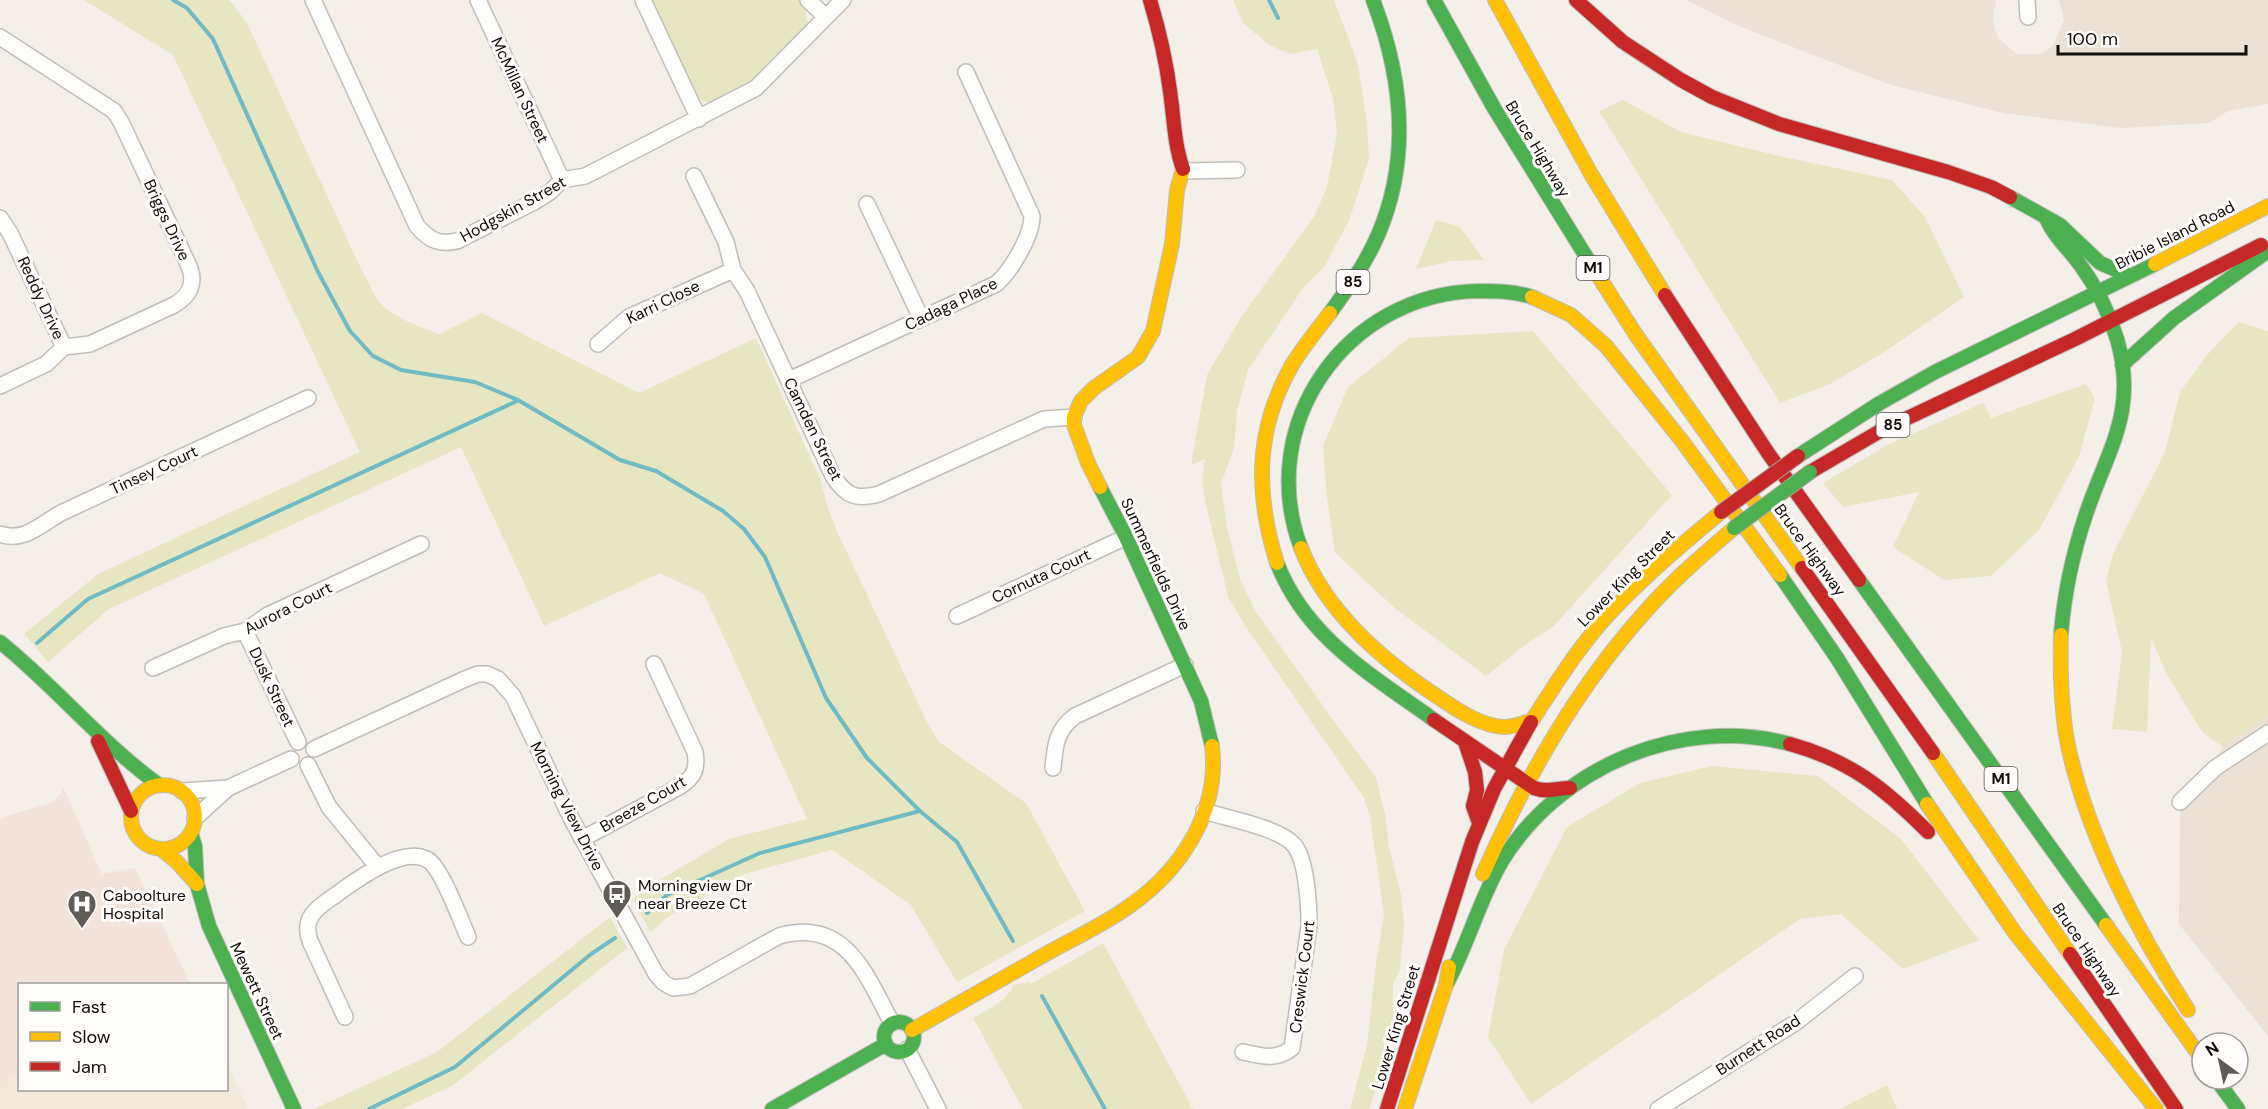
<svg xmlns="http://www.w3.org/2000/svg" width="2268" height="1109" font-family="'DM Sans',sans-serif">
  <rect width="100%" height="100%" fill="#f4efe9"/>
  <!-- built -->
  <path fill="#ebe1d6" d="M 1686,0 L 1996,0 L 1993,18 L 1995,30 L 2000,40 L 2017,54 L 2040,54 L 2053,46 L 2064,20 L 2059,0 L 2268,0 L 2268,104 L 2228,111 L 2209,123 L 2121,128 L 2003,113 L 1888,84 L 1741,27 Z
    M 2268,716 L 2268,1036 L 2179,924 L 2180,809 L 2223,747 Z"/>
  <!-- education -->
  <path fill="#f1eadb" d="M 227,1063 L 248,1109 L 0,1109 L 0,1082 L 19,1076 L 20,1090 L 226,1090 Z"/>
  <!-- medical -->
  <path fill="#f2e3dc" d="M 63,787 L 102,874 L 135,868 L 190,984 L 20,984 L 19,1076 L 0,1082 L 0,818 L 51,803 L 62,793 Z"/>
  <!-- green -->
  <path fill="#e6e6c3" d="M 84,0 L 229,0 L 232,3 L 247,23 L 362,271 C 368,280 372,291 378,300 C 392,318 419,326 439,334 L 482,313 L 639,393 L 756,338 L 821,481 L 827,505 L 836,529 L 927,722 L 939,742 L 1026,803 L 1085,911 L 957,982 L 911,905 L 832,850 L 744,874 L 668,917 L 650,932 L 633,899 L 656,882 L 729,839 L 807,819 L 704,594 L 660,573 L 544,626 L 461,447 L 109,609 L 48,662 L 24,634 L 98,574 L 360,452 L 173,55 Z
    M 652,0 L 799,0 L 804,5 L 808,24 C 789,50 750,93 718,102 C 709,104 703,101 696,97 Z
    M 1233,0 L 1334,0 L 1358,64 L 1367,124 L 1369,159 L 1349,221 L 1324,267 L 1303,288 L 1248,370 L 1237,411 L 1234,448 L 1221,484 L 1227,528 L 1240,579 L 1256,612 L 1336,724 L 1376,777 L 1385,814 L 1389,847 L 1401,895 L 1404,924 L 1400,969 L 1393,984 L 1393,1022 L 1378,1084 L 1369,1109 L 1350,1109 L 1367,1045 L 1376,964 L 1384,914 L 1370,817 L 1364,798 L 1244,624 L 1228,596 L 1205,501 L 1202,481 L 1205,459 L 1191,465 L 1207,375 L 1242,316 L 1315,215 L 1327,187 L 1337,133 L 1333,99 L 1317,49 L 1290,54 L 1269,45 L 1243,23 Z
    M 1623,100 L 1681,132 L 1775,155 L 1892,180 L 1925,217 L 1964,297 L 1886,351 L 1830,384 L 1780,403 L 1599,111 Z
    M 1436,220 L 1460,227 L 1484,260 L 1452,261 L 1416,269 Z
    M 2239,322 L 2268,331 L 2268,716 L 2223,747 L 2203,733 L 2167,675 L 2151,638 L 2147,732 L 2112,729 L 2122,652 L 2106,581 L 2113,554 L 2165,452 L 2180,392 L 2207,355 Z
    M 1533,331 L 1672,495 L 1553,627 L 1528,643 L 1486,676 L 1396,609 L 1335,553 L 1327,498 L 1323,446 L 1348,387 L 1409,338 Z
    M 2086,384 L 2095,398 L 2079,457 L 2039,530 L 1991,576 L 1944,580 L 1893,547 L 1919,492 L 1843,507 L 1823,483 L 1889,444 L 1983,403 L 1991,418 Z
    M 1712,766 L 1818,776 L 1901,839 L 1979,940 L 1903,969 L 1841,914 L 1800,919 L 1531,1104 L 1488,1037 L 1504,950 L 1567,827 L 1640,783 Z
    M 610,917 L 627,948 L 452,1086 L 402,1109 L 314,1109 L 437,1052 Z
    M 1103,943 L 1193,1109 L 1023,1109 L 973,1018 C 987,1010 1008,1001 1013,985 L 1030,982 L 1031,984 Z
    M 1887,1085 L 1897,1109 L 1839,1109 Z"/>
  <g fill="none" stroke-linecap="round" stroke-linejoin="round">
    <!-- stream -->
    <path stroke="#70bac3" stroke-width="4" d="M 173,0 L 187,8 L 213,39 L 318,272 L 350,331 L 373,356 L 401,370 L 475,382 L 518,400 L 620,460 L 656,471 L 723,511 L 744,529 L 765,557 L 826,698 L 867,758 L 920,811 L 957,842 L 1013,941
      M 1269,0 L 1278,18
      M 37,643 L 88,599 L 517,401
      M 647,913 L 667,895 L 760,853 L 920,811
      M 1042,996 L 1105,1109
      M 369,1109 L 455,1067 L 591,954 L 615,938"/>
    <!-- street casing -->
    <g stroke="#c1bdb9" stroke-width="18">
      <path id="street" d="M 313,0 L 417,226 C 429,240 439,245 457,241 L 534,202 L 550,192 L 562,180 L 585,176 L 597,170 L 756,88 L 843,0
        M 478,0 L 562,180
        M 643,0 L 699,119
        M 808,0 L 826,17
        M 2027,0 L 2028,17
        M 0,37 L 114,111 L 121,122 L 189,266 C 196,283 190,296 174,305 L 90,344 L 64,347 L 46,364 L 0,386
        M 1184,171 L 1237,170
        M 694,176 L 726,242 L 733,270 L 747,291 L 833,476 C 846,496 855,500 879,494 L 1044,419 L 1074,417
        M 867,204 L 921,318
        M 0,218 L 10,233 L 64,347
        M 598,344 L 629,317 L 733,270
        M 789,380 L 996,284 C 1011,271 1032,236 1032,216 L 966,72
        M 0,534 C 23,543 41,524 61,513 L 308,398
        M 957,616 L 1126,537
        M 245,631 L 298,742
        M 153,668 L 224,636 L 245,631 L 268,615 L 421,544
        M 314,749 L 465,679 L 478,674 L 487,674 L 498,679 L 513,696 L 571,818 L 656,974 L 664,983 L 673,988 L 690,986 L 779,936 C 846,917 866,975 892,1023
        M 308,765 L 329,807 L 377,866
        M 1053,768 C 1055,746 1056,730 1075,716 L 1185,665
        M 182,791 L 228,788 L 291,759
        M 2180,802 L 2215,768 L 2268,733
        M 1204,811 C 1226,818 1280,828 1294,845 C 1307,860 1309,907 1309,926 L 1292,1048 C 1276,1061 1262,1056 1243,1052
        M 195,818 L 228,788
        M 582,839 L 679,787 C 694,778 698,769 695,752 L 654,664
        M 345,1017 L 310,941 C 307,932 306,923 312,915 C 318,906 329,900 337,894 C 356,880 403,845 428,860 C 441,867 461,921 468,937
        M 907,1049 L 938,1109
        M 1658,1109 L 1795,1023 L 1855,976"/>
    </g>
    <!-- fast casing -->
    <g stroke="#c1bdb9" stroke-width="16">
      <path id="fast" d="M 1434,0 L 1494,108 L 1592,266
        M 2010,197 L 2060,225 L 2100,263 L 2130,276
        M 2046,218 C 2054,237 2069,249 2081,266 C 2097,288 2109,313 2117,339 C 2138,411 2108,449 2086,514 C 2073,553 2064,594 2061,635
        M 1330,313 C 1348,288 1366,263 1378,235 C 1411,158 1402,76 1373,0
        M 2122,365 L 2174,318 L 2268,251
        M 1798,456 L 1880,403 L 1935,372 L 2155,264
        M 1100,487 L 1126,537 L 1201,701 L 1212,746
        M 1301,548 C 1254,424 1347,294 1477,291 C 1496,291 1513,291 1532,297
        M 1277,563 C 1306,638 1372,675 1434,720
        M 1780,575 L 1837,658 L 1927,804
        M 1859,580 L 2106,925
        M 0,642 C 56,687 101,743 159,785
        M 191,833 L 195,846 L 197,884 L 209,926 L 294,1109
        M 1446,985 C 1468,945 1479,900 1502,861 C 1560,766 1682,715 1790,744
        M884 1037a15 15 0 1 1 30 0a15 15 0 1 1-30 0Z
        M 2216,1079 L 2238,1109
        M 772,1109 L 886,1044"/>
    </g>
    <!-- slow casing -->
    <g stroke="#c1bdb9" stroke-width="16">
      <path id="slow" d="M 1495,0 L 1591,174 L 1665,295
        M 2155,264 L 2268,206
        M 1592,266 L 1636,335 L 1802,568
        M 1532,297 L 1571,315 L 1606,346 L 1682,441 L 1780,575
        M 1100,487 L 1088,463 L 1074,425 L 1074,417 L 1081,401 L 1094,388 L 1138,357 L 1153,331 L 1172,244 L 1177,190 L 1183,169
        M 1301,548 C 1326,612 1382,660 1438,697 C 1457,710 1481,726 1504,727 C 1513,727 1522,723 1531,721
        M 1277,563 C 1255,493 1255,430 1292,365 C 1303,347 1317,330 1330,313
        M 2061,635 C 2060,668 2061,702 2066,735 C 2083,828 2137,931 2188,1010
        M 1531,722 C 1555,685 1579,646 1609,614 C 1643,577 1682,544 1721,512
        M 1933,753 L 2070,954
        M131 817a32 32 0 1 1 64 0a32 32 0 1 1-64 0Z
        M 1927,804 L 2015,933 L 2156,1109
        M 161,849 L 177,862 L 197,884
        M 1483,874 C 1527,775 1580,682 1654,602 C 1679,575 1706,552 1734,528
        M 2106,925 L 2202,1059
        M 912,1030 C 956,1005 1000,980 1044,955 C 1072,939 1104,925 1131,905 C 1182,869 1220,810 1212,746
        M 1405,1109 L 1446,985 L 1449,967"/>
    </g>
    <!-- jam casing -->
    <g stroke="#c1bdb9" stroke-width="16">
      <path id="jam" d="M 1150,0 C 1159,30 1166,60 1170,91 C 1174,118 1174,144 1183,169
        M 1576,0 L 1623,42 L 1681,80 L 1712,97 L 1779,124 L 1948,172 L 1991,187 L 2010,197
        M 1665,295 L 1768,453 L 1859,580
        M 1810,472 L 1882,430 L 2075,339 L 2261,245
        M 1802,568 L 1933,753
        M 1434,720 L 1534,788 C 1546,793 1556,788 1570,788
        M 98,741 L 131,811
        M 1790,744 C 1851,761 1884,788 1928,832
        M 1466,745 L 1475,772 L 1477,790 L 1473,806 L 1479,823
        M 2070,954 L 2176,1109
        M 1387,1109 L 1472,842 L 1494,789 L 1531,722"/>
    </g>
    <!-- street -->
    <use href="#street" stroke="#fdfdfc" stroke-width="15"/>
    <!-- fast -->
    <use href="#fast" stroke="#4caf50" stroke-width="14"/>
    <!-- slow -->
    <use href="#slow" stroke="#ffc107" stroke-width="14"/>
    <!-- jam -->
    <use href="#jam" stroke="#c62828" stroke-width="14"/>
    <!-- fast-bridge casing -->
    <g stroke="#aea19c" stroke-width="16" stroke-linecap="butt">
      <path id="fast-bridge" d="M 1734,528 L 1810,472"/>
    </g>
    <!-- jam-bridge casing -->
    <g stroke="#aea19c" stroke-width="16" stroke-linecap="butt">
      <path id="jam-bridge" d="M 1721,512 L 1798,456"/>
    </g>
    <!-- fast-bridge -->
    <use href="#fast-bridge" stroke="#4caf50" stroke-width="14"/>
    <!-- jam-bridge -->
    <use href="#jam-bridge" stroke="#c62828" stroke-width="14"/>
  </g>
  <!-- icons -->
  <defs>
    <g id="bus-pin" transform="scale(1.5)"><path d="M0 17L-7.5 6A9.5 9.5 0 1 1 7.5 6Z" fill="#5f5b57" stroke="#fffdfb"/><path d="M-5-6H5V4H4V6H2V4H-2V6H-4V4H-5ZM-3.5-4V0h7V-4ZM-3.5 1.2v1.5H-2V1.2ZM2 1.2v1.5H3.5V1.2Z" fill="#fff"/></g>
    <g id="hospital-pin" transform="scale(1.5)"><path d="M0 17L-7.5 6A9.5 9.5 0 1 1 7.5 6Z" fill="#5f5b57" stroke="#fffdfb"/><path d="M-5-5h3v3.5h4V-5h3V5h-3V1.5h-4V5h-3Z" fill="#fff"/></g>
  </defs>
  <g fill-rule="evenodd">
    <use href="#bus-pin" x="617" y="894"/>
    <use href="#hospital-pin" x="82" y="904"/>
  </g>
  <g text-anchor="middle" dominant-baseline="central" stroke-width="6" stroke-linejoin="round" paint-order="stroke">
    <!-- shield labels -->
    <g fill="#fffdfb" stroke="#575452" stroke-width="1.5">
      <rect x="1576.5" y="256" width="33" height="24" rx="4.5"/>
      <rect x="1336.5" y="270" width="33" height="24" rx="4.5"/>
      <rect x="1876.5" y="413" width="33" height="24" rx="4.5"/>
      <rect x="1984.5" y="767" width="33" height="24" rx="4.5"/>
    </g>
    <g font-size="15" font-weight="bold" fill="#0f0c09">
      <text x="1593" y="268">M1</text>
      <text x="1353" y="282">85</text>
      <text x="1893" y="425">85</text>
      <text x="2001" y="779">M1</text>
    </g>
    <!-- street labels -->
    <g font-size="16" fill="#0f0c09" stroke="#fffdfb">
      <text transform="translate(520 90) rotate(65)">McMillan Street</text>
      <text transform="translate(1538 149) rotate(59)">Bruce Highway</text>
      <text transform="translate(513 209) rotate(-29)">Hodgskin Street</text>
      <text transform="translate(167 220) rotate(65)">Briggs Drive</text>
      <text transform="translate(2175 235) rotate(-27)">Bribie Island Road</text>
      <text transform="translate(41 298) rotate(65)">Reddy Drive</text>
      <text transform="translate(663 302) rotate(-26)">Karri Close</text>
      <text transform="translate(951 304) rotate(-26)">Cadaga Place</text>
      <text transform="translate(813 429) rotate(64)">Camden Street</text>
      <text transform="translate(154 470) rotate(-25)">Tinsey Court</text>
      <text transform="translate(1810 550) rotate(54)">Bruce Highway</text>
      <text transform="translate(1156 564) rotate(65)">Summerfields Drive</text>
      <text transform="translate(1041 576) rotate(-25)">Cornuta Court</text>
      <text transform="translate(1626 578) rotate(-45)">Lower King Street</text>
      <text transform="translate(288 608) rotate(-27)">Aurora Court</text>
      <text transform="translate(272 687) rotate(65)">Dusk Street</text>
      <text transform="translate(643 804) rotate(-30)">Breeze Court</text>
      <text transform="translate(567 806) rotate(63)">Morning View Drive</text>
      <text transform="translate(2087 950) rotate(56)">Bruce Highway</text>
      <text transform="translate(1302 977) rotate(-83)">Creswick Court</text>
      <text transform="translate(257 991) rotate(65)">Mewett Street</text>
      <text transform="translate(1396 1027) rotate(-73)">Lower King Street</text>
      <text transform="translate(1758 1045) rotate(-33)">Burnett Road</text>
    </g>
    <!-- poi labels -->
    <g font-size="16" fill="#0f0c09" stroke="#fffdfb" text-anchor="start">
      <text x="638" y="885">Morningview Dr<tspan x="638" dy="18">near Breeze Ct</tspan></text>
      <text x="103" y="895">Caboolture<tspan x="103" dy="18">Hospital</tspan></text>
    </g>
  </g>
  <!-- legend -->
  <rect x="18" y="983" width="210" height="108" fill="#fffdfb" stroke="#9f9d9a" stroke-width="1.5"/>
  <rect x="30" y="1002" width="30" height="9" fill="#4caf50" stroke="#9f9d9a" stroke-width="1.5"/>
  <text x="72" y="1013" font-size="18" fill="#0f0c09">Fast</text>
  <rect x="30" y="1032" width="30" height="9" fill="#ffc107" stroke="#9f9d9a" stroke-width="1.5"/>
  <text x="72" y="1043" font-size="18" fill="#0f0c09">Slow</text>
  <rect x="30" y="1062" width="30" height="9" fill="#c62828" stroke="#9f9d9a" stroke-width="1.5"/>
  <text x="72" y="1073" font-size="18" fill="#0f0c09">Jam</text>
  <!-- north arrow -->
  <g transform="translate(2220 1061) rotate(327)"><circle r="28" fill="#fffdfb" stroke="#9f9d9a" stroke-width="1.5"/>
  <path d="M0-4.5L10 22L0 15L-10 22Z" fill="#5f5b57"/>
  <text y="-9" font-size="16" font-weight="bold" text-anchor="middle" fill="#0f0c09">N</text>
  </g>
  <!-- scale -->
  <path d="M2058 45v9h188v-9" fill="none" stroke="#0f0c09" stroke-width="3"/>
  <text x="2067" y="45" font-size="18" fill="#0f0c09" stroke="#fffdfb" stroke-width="4.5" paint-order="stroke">100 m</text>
</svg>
